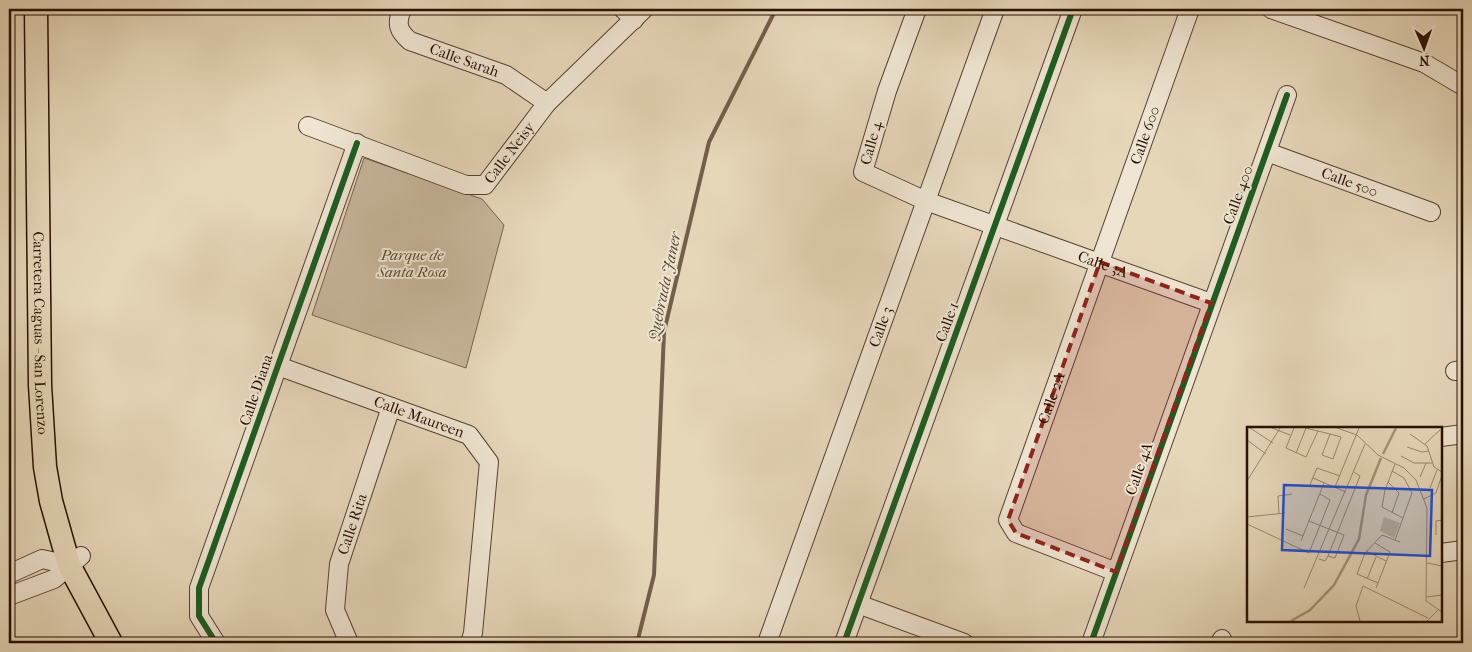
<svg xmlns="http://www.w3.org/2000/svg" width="1472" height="652" font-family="'IM FELL French Canon',serif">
  <rect width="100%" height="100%" fill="#e6d7b9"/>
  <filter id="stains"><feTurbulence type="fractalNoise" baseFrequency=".004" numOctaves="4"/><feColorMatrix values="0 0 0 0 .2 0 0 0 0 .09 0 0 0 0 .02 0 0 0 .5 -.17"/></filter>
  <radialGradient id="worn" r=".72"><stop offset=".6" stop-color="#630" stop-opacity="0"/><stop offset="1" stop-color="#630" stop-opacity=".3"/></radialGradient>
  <!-- green -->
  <path fill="#c6b59a" stroke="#76624e" d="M 364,158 L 482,199 L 504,225 L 466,368 L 312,315 Z"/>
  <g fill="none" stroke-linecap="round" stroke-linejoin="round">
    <!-- stream -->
    <path stroke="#735e4a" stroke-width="4" d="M 637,643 L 654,575 L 664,332 L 709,142 L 776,9"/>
    <!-- minor casing -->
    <g stroke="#57412f" stroke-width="20">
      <g id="minor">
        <path id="s1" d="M 402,9 C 396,24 398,31 410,41 L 506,75 L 547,103"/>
        <path d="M 623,9 L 634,20"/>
        <path id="s2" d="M 917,9 L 887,91 L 863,172 L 926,201 L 1211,303"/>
        <path d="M 1271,9 L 1424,63 L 1463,86"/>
        <path id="s3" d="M 308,126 L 466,185 L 485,185 L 547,103 L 644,9"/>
        <path id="s4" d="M 1267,152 L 1431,212"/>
        <path id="s5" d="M 278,366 L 469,435 L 489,462 L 473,633 L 470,643"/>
        <path d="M 1455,371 L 1463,370"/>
        <path d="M 1441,437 L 1463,434"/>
        <path d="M 1441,553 L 1463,550"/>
        <path id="s6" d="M 1116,572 L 1016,533 L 1008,520 L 1190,9"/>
        <path d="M 9,574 L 42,559 L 69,565"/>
        <path d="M 9,596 L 54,579 L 81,556"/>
        <path d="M 858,604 L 964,643"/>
        <path d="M 216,643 L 199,616 L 199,588 L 357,143"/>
        <path id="s7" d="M 349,643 L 335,610 L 339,564 L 391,407"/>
        <path id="s8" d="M 767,643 L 995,9"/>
        <path d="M 844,643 L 1073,9"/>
        <path d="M 1091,643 L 1287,95"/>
        <path d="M 1220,643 L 1222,639"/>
      </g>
    </g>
    <!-- major casing -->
    <g stroke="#270f01" stroke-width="25">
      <g id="major">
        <path id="s9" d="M 36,9 L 40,385 L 45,467 L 51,501 L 69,565 L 111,643"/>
      </g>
    </g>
    <!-- minor -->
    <use href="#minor" stroke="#efe5d2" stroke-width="18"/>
    <!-- major -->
    <use href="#major" stroke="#e6d7b9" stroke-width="22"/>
    <!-- cycleway casing -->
    <g stroke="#efe5d2" stroke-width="9">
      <path id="cycleway" d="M 216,643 L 199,616 L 199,588 L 357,143
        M 844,643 L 1073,9
        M 1091,643 L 1287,95"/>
    </g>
    <!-- cycleway -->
    <use href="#cycleway" stroke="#1b5e20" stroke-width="6"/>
  </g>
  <!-- marked area -->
  <path fill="#8f2418" fill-opacity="0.2" stroke="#8f2418" stroke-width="4" stroke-dasharray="10 6" stroke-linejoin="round" d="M 1100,262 L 1211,303 L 1116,572 L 1016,533 L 1008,520 Z"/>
  <g text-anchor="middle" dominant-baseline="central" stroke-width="4" stroke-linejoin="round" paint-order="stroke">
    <!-- street labels -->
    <g font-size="15" fill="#270f01" stroke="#efe5d2">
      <text stroke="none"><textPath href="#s1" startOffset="94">Calle Sarah</textPath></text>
      <text stroke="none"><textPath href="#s6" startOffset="531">Calle 600</textPath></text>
      <text transform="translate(871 143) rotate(-74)">Calle 4</text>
      <text stroke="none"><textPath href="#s3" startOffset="228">Calle Neisy</textPath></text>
      <text stroke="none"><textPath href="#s4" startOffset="88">Calle 500</textPath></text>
      <text transform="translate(1238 195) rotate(-70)">Calle 400</text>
      <text stroke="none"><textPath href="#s2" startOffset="429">Calle 3A</textPath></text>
      <text transform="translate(947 322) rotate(-70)">Calle 1</text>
      <text stroke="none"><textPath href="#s8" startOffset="336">Calle 3</textPath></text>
      <text stroke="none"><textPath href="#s9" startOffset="324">Carretera Caguas - San Lorenzo</textPath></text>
      <text transform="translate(256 390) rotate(-71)">Calle Diana</text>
      <text stroke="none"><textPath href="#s6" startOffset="252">Calle 2A</textPath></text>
      <text stroke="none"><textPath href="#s5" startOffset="150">Calle Maureen</textPath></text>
      <text transform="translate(1139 469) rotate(-71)">Calle 4A</text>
      <text stroke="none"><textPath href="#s7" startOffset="124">Calle Rita</textPath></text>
    </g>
    <!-- park labels -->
    <g font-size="15" font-style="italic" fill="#5f4937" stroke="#efe5d2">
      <text x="412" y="255">Parque de<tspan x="412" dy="17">Santa Rosa</tspan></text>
    </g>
    <!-- water labels -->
    <g font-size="16" font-style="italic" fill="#604a37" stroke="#efe5d2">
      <text transform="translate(664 286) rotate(-78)">Quebrada Janer</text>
    </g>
  </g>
  <!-- overview -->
  <g transform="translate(1247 427)">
    <rect width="195" height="195" fill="#e6d7b9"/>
    <path d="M 137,90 L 153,96 L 147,111 L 133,104 Z" fill="#c6b59a"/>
    <path fill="none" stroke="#a5937a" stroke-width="2.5" d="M 136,27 L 149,1M 44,194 L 63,183 L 87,158 L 112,112 L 119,68 L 134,31"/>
    <path fill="none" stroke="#9a876f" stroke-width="1" d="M 3,1 L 26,16M 25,1 L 43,8M 47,1 L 39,21 L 59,30 L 71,4M 58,1 L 71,4 L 83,7 L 94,10 L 86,32 L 75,28 L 83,7M 90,1 L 110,8 L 131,28 L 157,41 L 169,53 L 180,81 L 179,174 L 195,185M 163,7 L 180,19 L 187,40 L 195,45M 0,13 L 19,27M 178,17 L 193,3M 160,20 L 175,25 L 182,24M 49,26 L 59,1M 154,29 L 167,36 L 185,36M 148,37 L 138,63 L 135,80 L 156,91M 145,44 L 157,51 L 165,66 L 148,113M 173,50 L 179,36M 66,51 L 99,65M 0,54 L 33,1M 141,55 L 152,66 L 145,86M 62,60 L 70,41 L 93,49M 88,60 L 112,1M 183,61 L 190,43M 177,72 L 189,66 L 195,48M 32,87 L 31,69 L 45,67M 0,90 L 38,86M 62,94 L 97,108 L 88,131 L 81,129M 0,97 L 62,126 L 83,73 L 73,67M 39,102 L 56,109M 189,108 L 189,94 L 195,93M 54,114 L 77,56M 128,116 L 143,125 L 129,161M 119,124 L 139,134M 72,132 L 78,134 L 81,129 L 113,49 L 107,45M 180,136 L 195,139M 120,152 L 129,130M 131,156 L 110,147 L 118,126 L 135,108 L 153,115M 57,161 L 118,17M 179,170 L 195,168M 113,194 L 109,179 L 116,159 L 181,191M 180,194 L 191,183"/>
    <path fill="#1d4ed8" fill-opacity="0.15" stroke="#1d4ed8" stroke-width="2.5" d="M 37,58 L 185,63 L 183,129 L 35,123 Z"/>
    <rect width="195" height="195" fill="none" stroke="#270f01" stroke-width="2.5"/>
  </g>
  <!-- margin -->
  <rect width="1472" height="652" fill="none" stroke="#e6d7b9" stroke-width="30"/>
  <rect x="10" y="10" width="1452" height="632" fill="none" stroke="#270f01" stroke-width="2.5"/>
  <rect x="15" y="15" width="1442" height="622" fill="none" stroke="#270f01"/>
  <!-- north arrow -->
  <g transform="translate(1424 48) rotate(178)" stroke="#efe5d2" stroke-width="4" paint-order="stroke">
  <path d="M0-4L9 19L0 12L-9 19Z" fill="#270f01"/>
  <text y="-8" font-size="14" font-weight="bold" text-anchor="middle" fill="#270f01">N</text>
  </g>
  <rect width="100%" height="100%" filter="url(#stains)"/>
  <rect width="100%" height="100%" fill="url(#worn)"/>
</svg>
